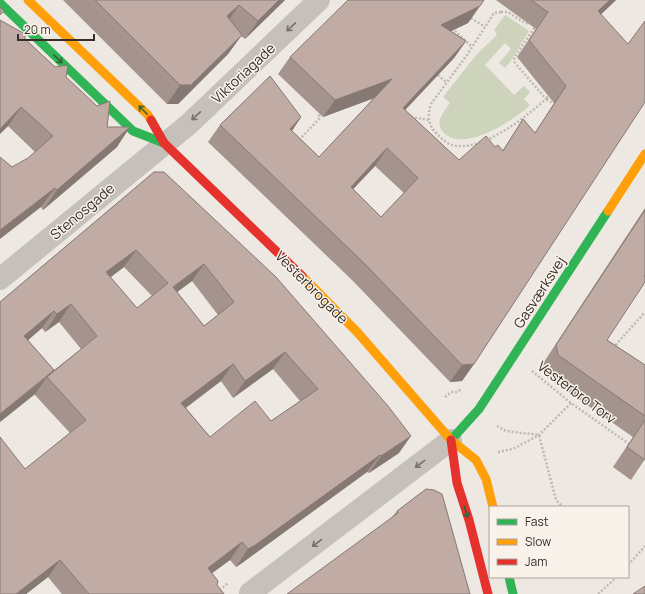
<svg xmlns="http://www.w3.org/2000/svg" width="645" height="594" font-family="Manrope,sans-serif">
  <rect width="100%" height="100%" fill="#ede8e2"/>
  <!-- green -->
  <path fill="#ced3bc" d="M 505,15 L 529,31 L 510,62 L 505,68 L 499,63 L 511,49 L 505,43 L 485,65 L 514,95 L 524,86 L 530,92 L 524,99 L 530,105 C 515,120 463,153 444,133 C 434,122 443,113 450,103 L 443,97 L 477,54 L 497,35 L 494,30 Z"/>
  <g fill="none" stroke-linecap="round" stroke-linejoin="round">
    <!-- path -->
    <path stroke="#bfb8b3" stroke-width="2.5" stroke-dasharray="2 2" stroke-linecap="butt" d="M 501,12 L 508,12 L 525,23 L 537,24 L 514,58 L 515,63 L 546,99 C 526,117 481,153 452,145 C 446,143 441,138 437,134 C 428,125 427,116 431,104 L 467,55 L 494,13 Z
      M 471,18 L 485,27
      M 452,28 L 472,47
      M 438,75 L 446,82
      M 550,93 L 546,99 L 556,105
      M 411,117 L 429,120
      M 299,140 L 320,118 L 319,115 L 322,111
      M 613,348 L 645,312
      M 532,371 L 571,403 L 629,444
      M 445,397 L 451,392 L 458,392 L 460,390 L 462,391
      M 497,426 L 506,431 L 539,435 L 556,500 L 563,507
      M 498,452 L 513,449 L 539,435 L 571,403
      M 628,565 L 645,546
      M 218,594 L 220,590 L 228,583
      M 598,594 L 617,577"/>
    <!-- street -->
    <path stroke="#c6c0bb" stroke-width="22" d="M 0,279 L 189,124 L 319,0
      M 250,593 L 451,440"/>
    <!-- fast -->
    <path stroke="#30b455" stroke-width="9" d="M 0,3 L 133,131 L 164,143
      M 451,440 L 479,409 L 608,211
      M 509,577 L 513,594"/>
    <!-- slow -->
    <path stroke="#ff9f0a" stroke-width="9" d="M 28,0 L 148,115 L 151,120
      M 608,211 L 645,154
      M 302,276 L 358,333 L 451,440 L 476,460 L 486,479 L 493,507"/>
    <!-- jam -->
    <path stroke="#e5322d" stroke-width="9" d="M 151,120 L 164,143 L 302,276
      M 451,440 L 457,483 L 469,520 L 488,594"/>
  </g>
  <!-- wall -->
  <path fill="#a5948d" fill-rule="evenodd" d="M 63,0 L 285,0 L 245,39 L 241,36 L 228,54 L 178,104 L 167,104 Z
    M 484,0 L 468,23 L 451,31 L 466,41 L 454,58 L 405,110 L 459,160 L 495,147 L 503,150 L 523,119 L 535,133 L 554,103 L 517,57 L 536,29 L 496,0 L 616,0 L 601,14 L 474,364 L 462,381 L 450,382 L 352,280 L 208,142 L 220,125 L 301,117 L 292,131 L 319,157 L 374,98 L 323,117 L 278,74 L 290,57 ZM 375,166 L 404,193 L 381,217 L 353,189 Z
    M 0,20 L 25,39 L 66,77 L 107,127 L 117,147 L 43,210 L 12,167 L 28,158 L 35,152 L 8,126 L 0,134 Z
    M 154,172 L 399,453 L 369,473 L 367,472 L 242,563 L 236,567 L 230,560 L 212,573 L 217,585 L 224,594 L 62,594 L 48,577 L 26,594 L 0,594 L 25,469 L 70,433 L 34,394 L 35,394 L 0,422 L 0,302 ZM 124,267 L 152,296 L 137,308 L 110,277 ZM 192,281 L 218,315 L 204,326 L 177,292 ZM 59,322 L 81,349 L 54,370 L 28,340 L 42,328 L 45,332 ZM 273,369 L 300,401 L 271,421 L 210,437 L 186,408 L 221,381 L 233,398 Z
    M 645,208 L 645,274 L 607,340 L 645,365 L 645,459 L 631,480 L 613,467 L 633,437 L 544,375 L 542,365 Z
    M 397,511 L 470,594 L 392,517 Z"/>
  <!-- shaded-wall -->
  <path fill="#867873" d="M 279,0 L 285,0 L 245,39 L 258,21 Z
    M 610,0 L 616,0 L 586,29 L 598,11 Z
    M 239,5 L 226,24 L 227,16 Z
    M 480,6 L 468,23 L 429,42 L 441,25 Z
    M 242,35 L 228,54 L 178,104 L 167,104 L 180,85 Z
    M 466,41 L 454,58 L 391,125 L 403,108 Z
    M 392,79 L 380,96 L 323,117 L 335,100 Z
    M 21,107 L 8,126 L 0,134 L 0,129 Z
    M 301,117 L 289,135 L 290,129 Z
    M 130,127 L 117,147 L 43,210 L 57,190 Z
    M 387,148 L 375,166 L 339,204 L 351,187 Z
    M 55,188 L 41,207 L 0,239 L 0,230 Z
    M 136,250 L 124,267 L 94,290 L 106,272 Z
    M 204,264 L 192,281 L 161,304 L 173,287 Z
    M 71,304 L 59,322 L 45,332 L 57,314 Z
    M 54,311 L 42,328 L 12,354 L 24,336 Z
    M 285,352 L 273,369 L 233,398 L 245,381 Z
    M 233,364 L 221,381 L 169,420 L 181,403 Z
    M 474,364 L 462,381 L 450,382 L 462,365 Z
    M 47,377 L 35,394 L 0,422 L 0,414 Z
    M 411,436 L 399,453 L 369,473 L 381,456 Z
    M 380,455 L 367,472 L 242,563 L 236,567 L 248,549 Z
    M 242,542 L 230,560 L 196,585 L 208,568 Z
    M 60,560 L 48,577 L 26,594 L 16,594 Z"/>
  <!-- building -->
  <path fill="#c0aca4" stroke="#867873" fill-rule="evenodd" d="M 95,0 L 279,0 L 258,21 L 239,5 L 227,16 L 242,35 L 191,85 L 180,85 Z
    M 348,0 L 484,0 L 480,6 L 441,25 L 466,41 L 403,108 L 459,160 L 486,136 L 495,147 L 498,145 L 503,151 L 523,119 L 535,133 L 566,86 L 529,40 L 548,12 L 531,0 L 610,0 L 598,11 L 628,44 L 645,21 L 645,102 L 474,364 L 462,365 L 364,263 L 220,125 L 270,76 L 301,117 L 290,129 L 319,157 L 392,79 L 335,100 L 290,57 ZM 387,148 L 418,178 L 381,217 L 351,187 Z
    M 0,7 L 4,11 L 0,15 Z
    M 0,20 L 25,34 L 25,39 L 55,67 L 68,65 L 66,77 L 97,106 L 110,101 L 107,127 L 130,127 L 57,190 L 55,188 L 0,230 L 0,157 L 12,167 L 28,158 L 53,136 L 21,107 L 0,129 Z
    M 154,172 L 164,172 L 276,277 L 388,406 L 411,436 L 381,456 L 380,455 L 254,546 L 248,549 L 242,542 L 208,568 L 218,581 L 217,585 L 224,594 L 89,594 L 60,560 L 16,594 L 0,594 L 0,437 L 25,469 L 86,420 L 47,377 L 97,336 L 71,304 L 57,314 L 54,311 L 24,336 L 54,370 L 0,414 L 0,302 ZM 136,250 L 168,283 L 137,308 L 106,272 ZM 204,264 L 234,302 L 204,326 L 173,287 ZM 285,352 L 318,389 L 271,421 L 255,401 L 210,437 L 181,403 L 233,364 L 245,381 Z
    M 645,210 L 645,274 L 644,276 L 645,277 L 645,282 L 607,340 L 645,365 L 645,416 L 558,355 L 556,345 Z
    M 645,420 L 645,460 L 627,447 Z
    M 426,489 L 434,490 L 442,494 L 470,594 L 287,594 L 398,513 L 397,511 Z
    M 645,586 L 645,594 L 633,594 Z"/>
  <!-- one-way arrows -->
  <defs><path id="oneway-shaft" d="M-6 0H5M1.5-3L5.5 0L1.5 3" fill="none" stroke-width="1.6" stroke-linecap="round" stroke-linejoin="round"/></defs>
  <g stroke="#776f6b">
    <use href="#oneway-shaft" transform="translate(291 27) rotate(136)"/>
    <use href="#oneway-shaft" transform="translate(196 116) rotate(137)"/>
    <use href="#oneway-shaft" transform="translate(420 464) rotate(143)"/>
    <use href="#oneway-shaft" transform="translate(317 543) rotate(143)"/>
  </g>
  <g stroke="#34633b">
    <use href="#oneway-shaft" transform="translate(58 59) rotate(44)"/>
    <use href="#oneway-shaft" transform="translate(143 110) rotate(-135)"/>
    <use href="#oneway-shaft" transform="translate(466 512) rotate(72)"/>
  </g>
  <g text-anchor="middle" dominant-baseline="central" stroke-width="3" stroke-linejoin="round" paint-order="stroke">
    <!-- street labels -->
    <g font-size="14" fill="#372d29" stroke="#f9f2ea">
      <text transform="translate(243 73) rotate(-43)">Viktoriagade</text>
      <text transform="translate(82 211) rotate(-40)">Stenosgade</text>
      <text transform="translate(312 287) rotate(45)">Vesterbrogade</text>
      <text transform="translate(539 292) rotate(-57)">Gasværksvej</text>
      <text transform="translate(577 392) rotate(37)">Vesterbro Torv</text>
    </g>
  </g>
  <!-- legend -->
  <rect x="489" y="506" width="140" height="72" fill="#f9f2ea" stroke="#aba39d"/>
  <rect x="497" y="519" width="20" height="6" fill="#30b455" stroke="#aba39d"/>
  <text x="525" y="526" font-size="12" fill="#372d29">Fast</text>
  <rect x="497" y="539" width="20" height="6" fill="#ff9f0a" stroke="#aba39d"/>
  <text x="525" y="546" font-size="12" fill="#372d29">Slow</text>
  <rect x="497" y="559" width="20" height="6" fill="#e5322d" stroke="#aba39d"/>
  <text x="525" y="566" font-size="12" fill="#372d29">Jam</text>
  <!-- scale -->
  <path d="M18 34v6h76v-6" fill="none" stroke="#372d29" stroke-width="2"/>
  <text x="24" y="34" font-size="12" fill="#372d29" stroke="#f9f2ea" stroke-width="3" paint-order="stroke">20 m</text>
</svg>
